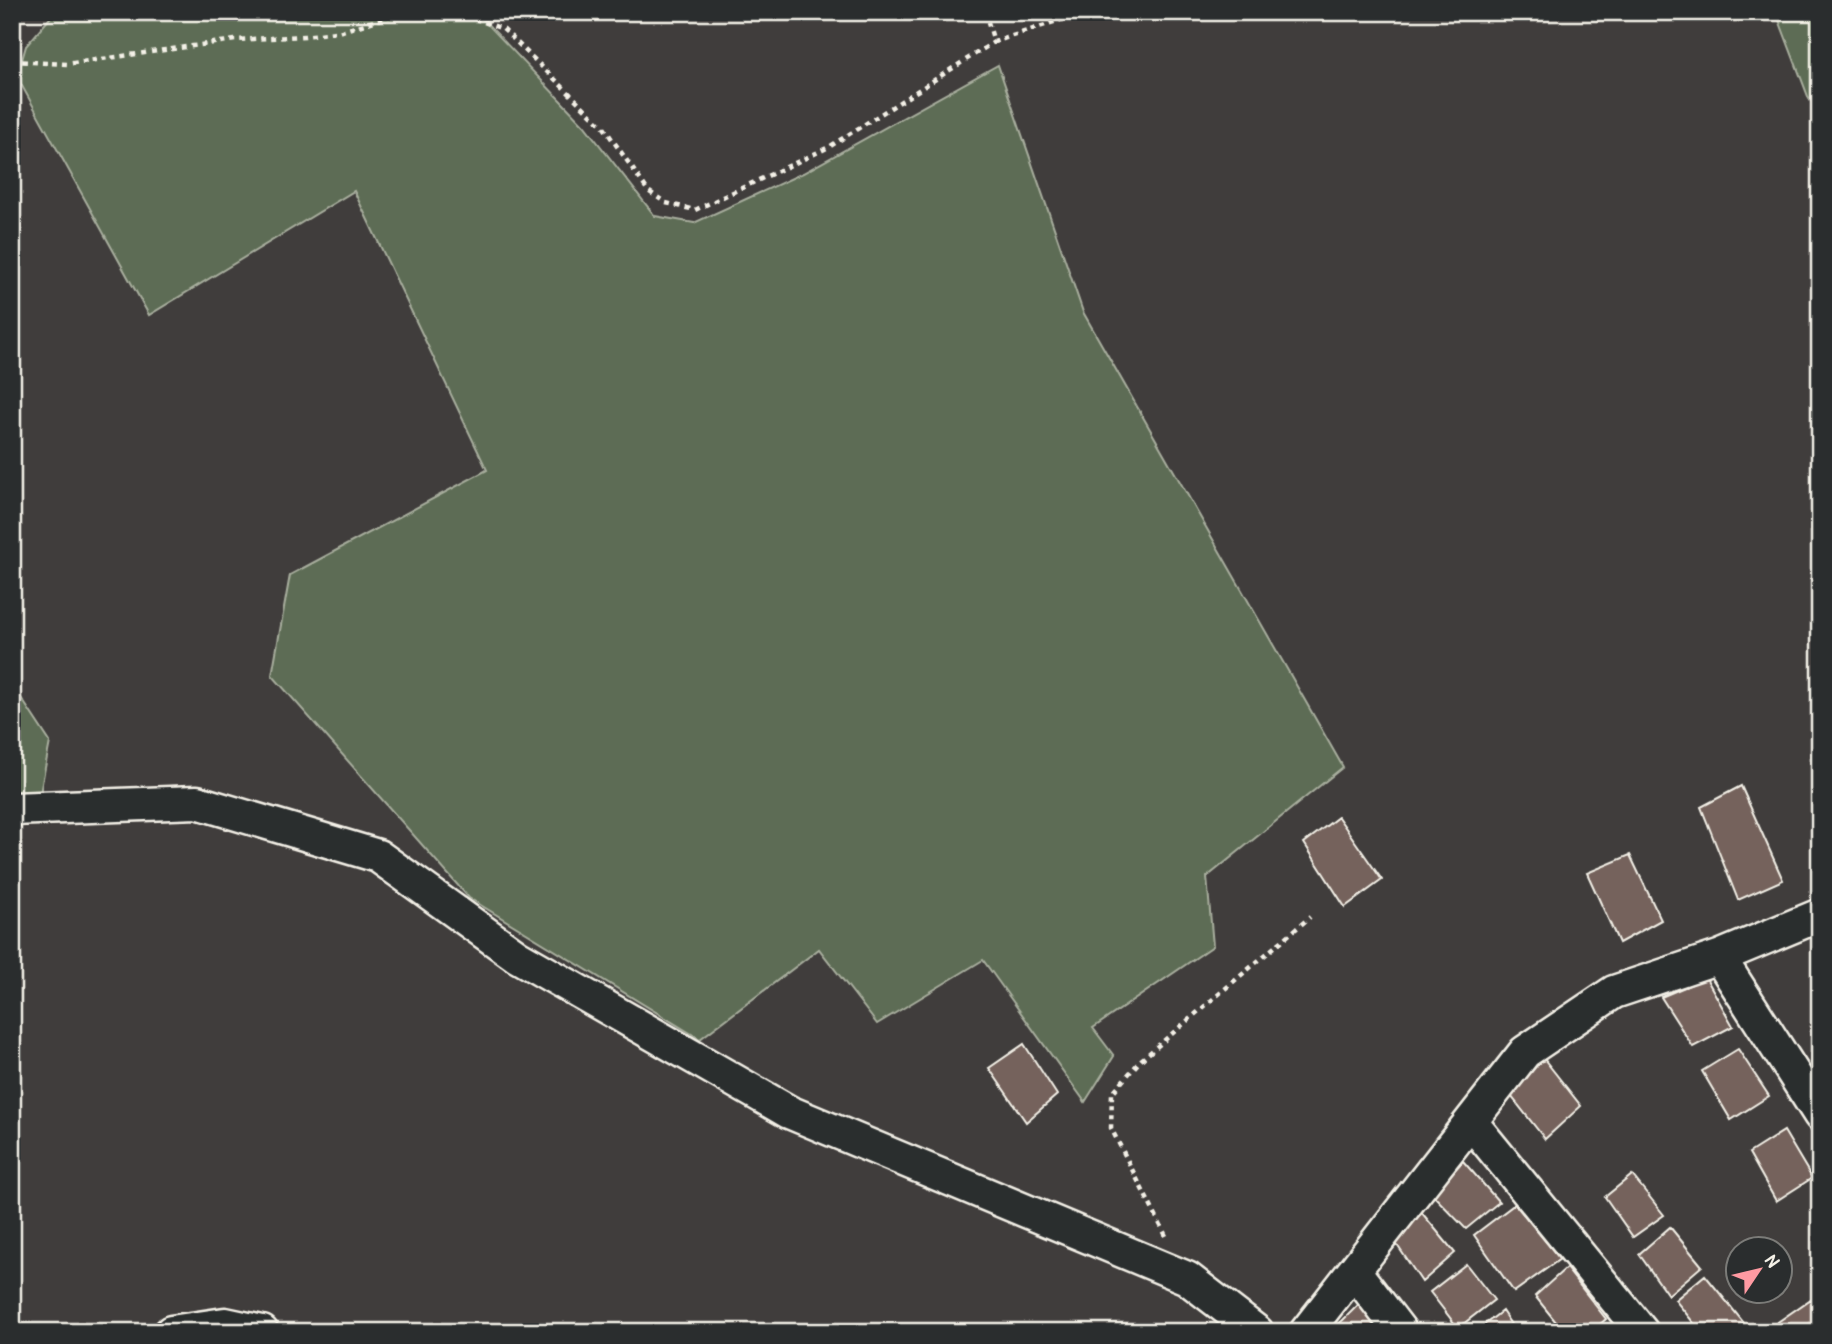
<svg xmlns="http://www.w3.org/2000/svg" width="1832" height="1344" font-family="'Patrick Hand',sans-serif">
  <rect width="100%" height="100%" fill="#403d3c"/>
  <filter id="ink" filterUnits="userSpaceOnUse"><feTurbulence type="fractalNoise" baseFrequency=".0143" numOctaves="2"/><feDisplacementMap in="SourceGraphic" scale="14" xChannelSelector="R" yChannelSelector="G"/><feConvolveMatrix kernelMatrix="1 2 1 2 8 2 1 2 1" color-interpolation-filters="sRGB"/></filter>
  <g filter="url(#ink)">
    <!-- green -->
    <path fill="#5d6c54" stroke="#a8ae9e" stroke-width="2" d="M 55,12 L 476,12 L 584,125 L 655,216 L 694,223 L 803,173 L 998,65 L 1083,312 L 1343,767 L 1207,877 L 1213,946 L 1093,1028 L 1114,1056 L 1085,1102 L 983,960 L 877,1024 L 819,949 L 700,1039 L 469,898 L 272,675 L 290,575 L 487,470 L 354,191 L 149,315 L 17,77 L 26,46 Z
      M 1776,12 L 1820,12 L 1820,110 L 1809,99 Z
      M 12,684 L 50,742 L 37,809 L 12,809 Z"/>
    <!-- building -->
    <path fill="#74625c" stroke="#f4f1e8" stroke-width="2" d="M 1741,786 L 1783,880 L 1738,900 L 1701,807 Z
      M 1338,817 L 1382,880 L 1345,907 L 1304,843 Z
      M 1630,855 L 1661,920 L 1619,943 L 1587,873 Z
      M 1706,978 L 1733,1026 L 1693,1047 L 1661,997 Z
      M 1024,1044 L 1057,1095 L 1026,1122 L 989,1068 Z
      M 1738,1049 L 1769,1096 L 1731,1120 L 1702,1071 Z
      M 1544,1059 L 1581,1106 L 1545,1139 L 1508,1092 Z
      M 1784,1131 L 1812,1178 L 1776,1201 L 1749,1153 Z
      M 1463,1161 L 1499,1202 L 1466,1229 L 1432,1194 Z
      M 1632,1175 L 1664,1215 L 1633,1237 L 1605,1197 Z
      M 1515,1204 L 1560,1259 L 1514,1292 L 1474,1235 Z
      M 1422,1213 L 1455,1253 L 1422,1282 L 1393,1239 Z
      M 1670,1227 L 1702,1266 L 1668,1295 L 1639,1254 Z
      M 1466,1264 L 1494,1300 L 1458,1328 L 1430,1292 Z
      M 1566,1268 L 1606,1319 L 1591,1332 L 1564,1332 L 1535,1296 Z
      M 1705,1275 L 1744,1323 L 1733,1332 L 1701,1332 L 1675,1300 Z
      M 1811,1299 L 1820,1313 L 1820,1332 L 1776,1332 L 1772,1326 Z
      M 1360,1303 L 1379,1332 L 1332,1332 L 1332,1331 Z
      M 1502,1311 L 1516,1332 L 1475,1332 Z"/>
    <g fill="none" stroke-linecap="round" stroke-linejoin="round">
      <!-- street casing -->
      <g stroke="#f4f1e8" stroke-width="37">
        <path id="street" d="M 12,809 L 197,802 L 378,856 L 517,956 L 789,1112 L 1187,1278 L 1257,1332
          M 1719,957 L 1820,1115
          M 1471,1122 L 1642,1332
          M 1355,1272 L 1401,1332
          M 171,1332 L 225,1324 L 262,1332
          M 1306,1332 L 1525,1052 L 1614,992 L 1719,957 L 1820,915"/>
      </g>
      <!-- path -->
      <path stroke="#f4f1e8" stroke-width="4.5" stroke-dasharray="5 5" stroke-linecap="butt" d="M 456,12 L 503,29 L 603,126 L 648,191 L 666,203 L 695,210 L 829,147 L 994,42
        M 985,12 L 994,42 L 1084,12
        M 12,61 L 67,64 L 235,40 L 305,36 L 342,31 L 400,13 L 415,12
        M 1166,1236 L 1111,1128 L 1112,1093 L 1141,1060 L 1310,917"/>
      <!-- street -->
      <use href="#street" stroke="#2a2d2e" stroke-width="32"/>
    </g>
  </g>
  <!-- margin -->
  <rect width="1832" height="1344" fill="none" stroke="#2a2d2e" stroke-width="42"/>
  <rect x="21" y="21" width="1790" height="1302" fill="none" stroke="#f4f1e8" stroke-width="2.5" filter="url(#ink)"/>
  <!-- north arrow -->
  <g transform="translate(1759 1270) rotate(55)"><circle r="33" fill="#2a2d2e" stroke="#7b7b78" stroke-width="2"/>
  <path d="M0-5L12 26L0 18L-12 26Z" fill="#ff9aa2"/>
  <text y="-10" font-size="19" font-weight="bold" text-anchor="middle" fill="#f4f1e8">N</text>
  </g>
</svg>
